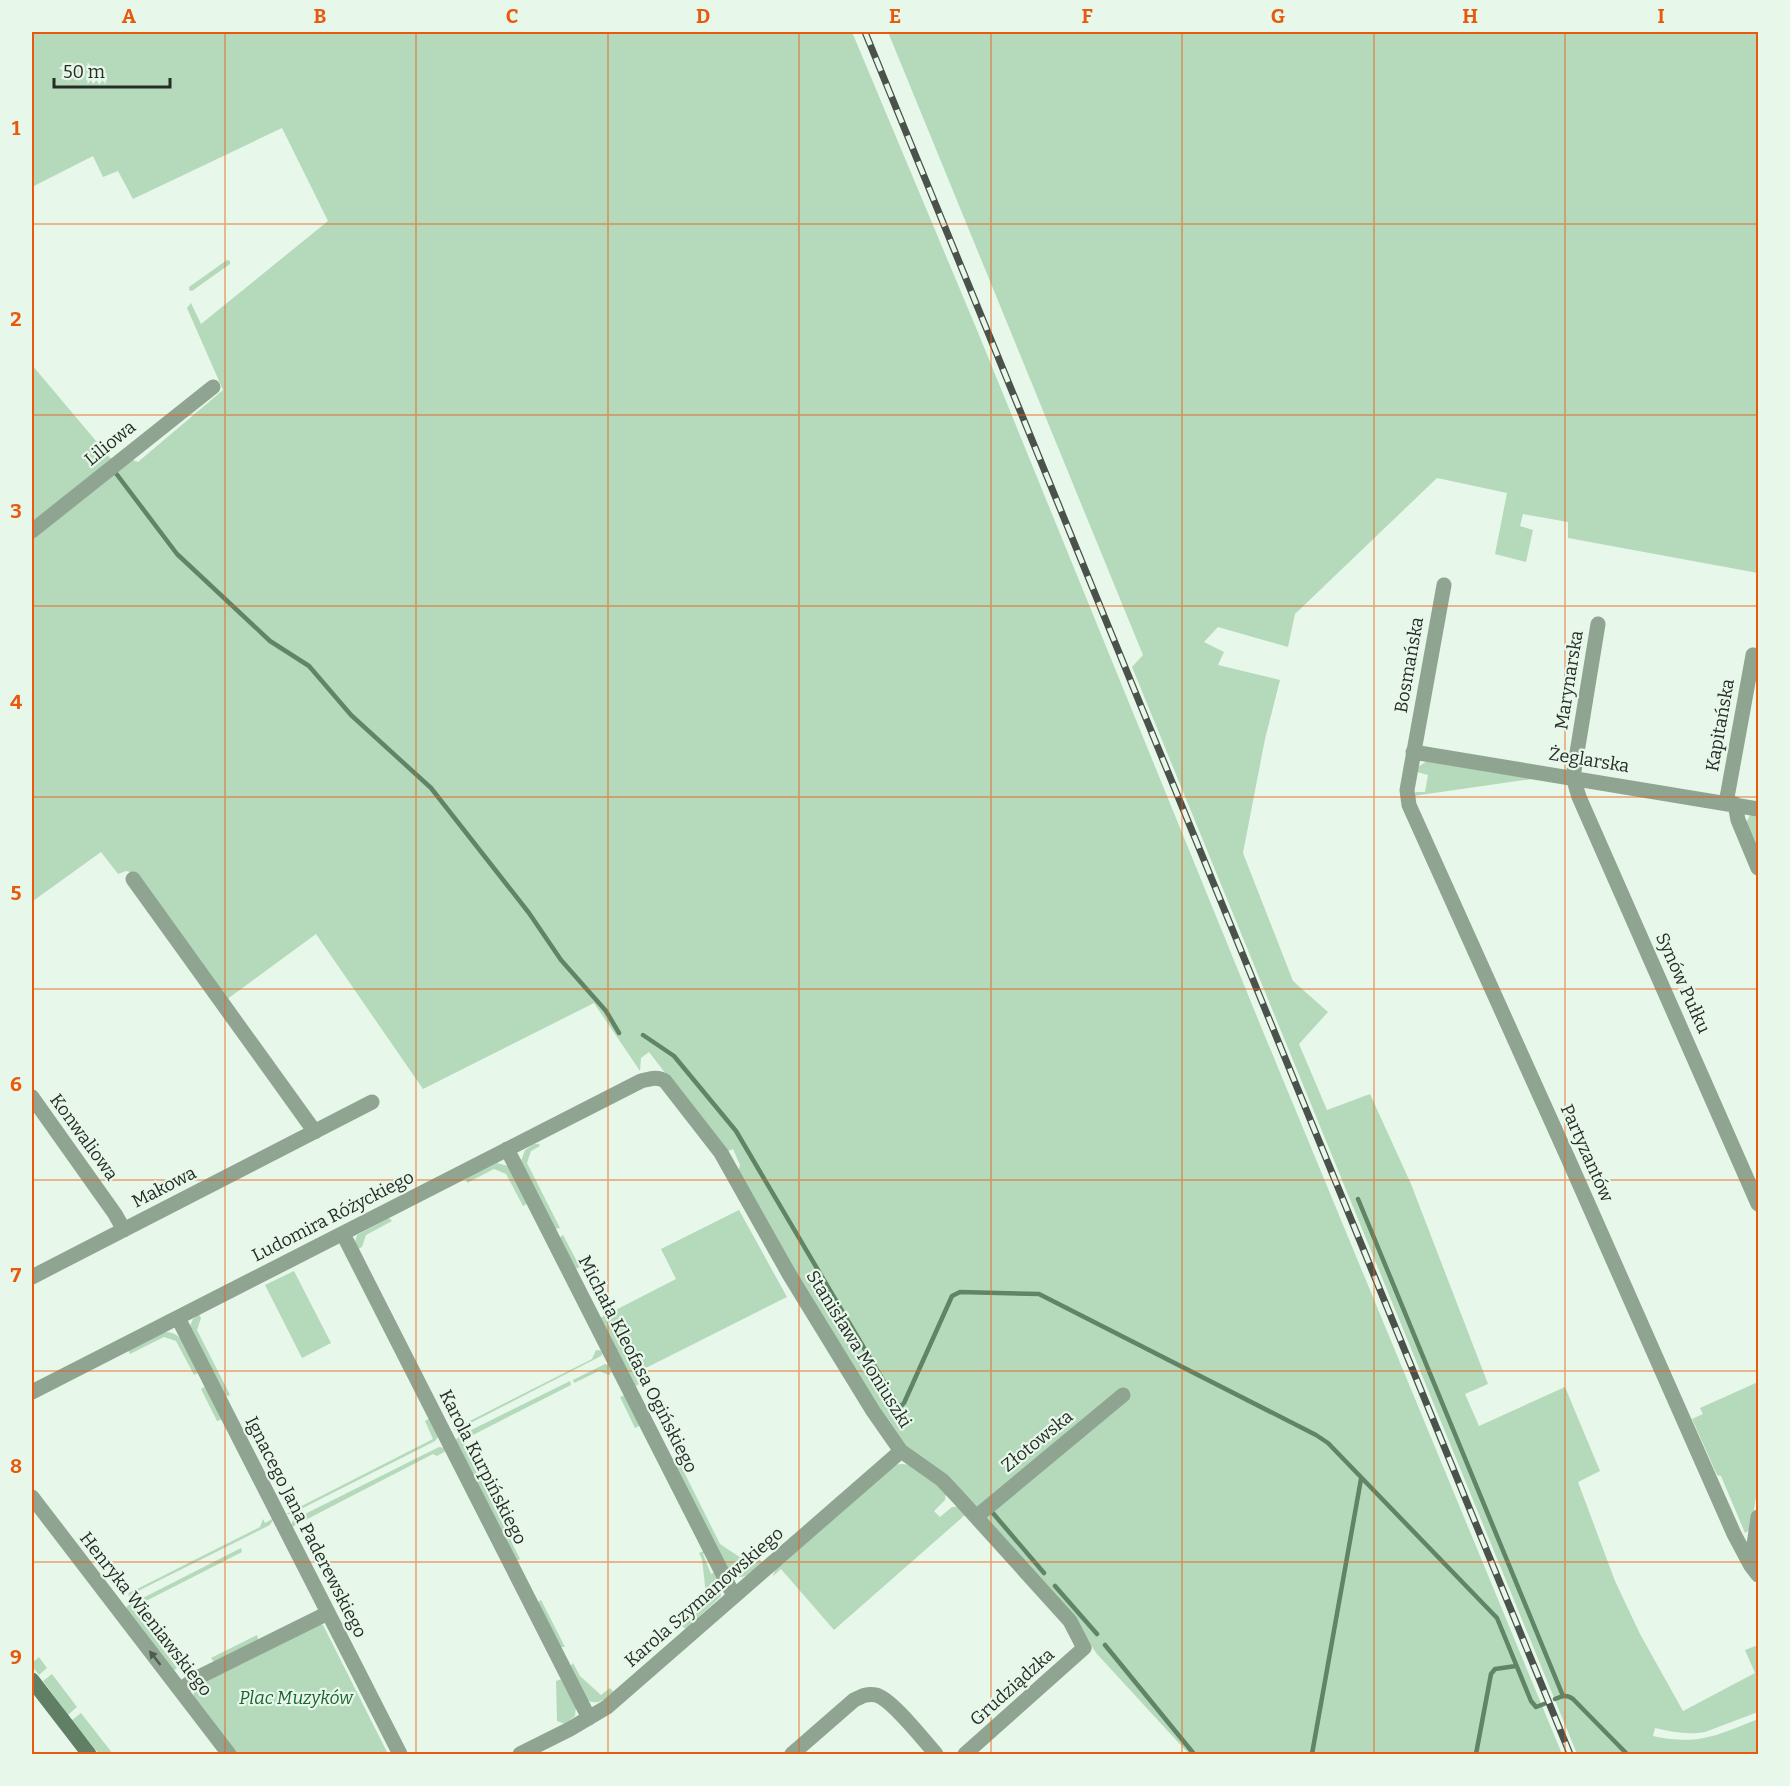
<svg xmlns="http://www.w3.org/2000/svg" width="1790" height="1786" font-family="Bitter,serif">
  <rect width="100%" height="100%" fill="#e7f7e9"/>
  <!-- green -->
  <path fill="#b5dabb" d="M 32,32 L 852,32 L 977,330 L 1262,1029 L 1562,1754 L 1189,1754 L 1097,1654 L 1078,1627 L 904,1443 C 842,1358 790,1265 738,1173 L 740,1165 L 733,1149 L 726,1152 L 649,1052 L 641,1058 L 640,1071 L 594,1003 L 423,1089 L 316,934 L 226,1000 L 138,874 L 126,871 L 118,874 L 101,852 L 33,901 L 32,898 L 32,538 L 128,458 L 138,462 L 223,390 L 187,308 L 191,303 L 201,324 L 328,221 L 282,128 L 133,199 L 118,171 L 103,177 L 93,156 L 32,187 Z
    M 888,32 L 1758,32 L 1758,573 L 1568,538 L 1568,522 L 1523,514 L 1520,526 L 1533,530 L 1526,562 L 1495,554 L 1507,493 L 1437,478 L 1295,614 L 1288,647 L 1218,627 L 1204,642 L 1224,652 L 1218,665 L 1280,680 L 1265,739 L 1243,853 L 1293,981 L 1328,1012 L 1299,1044 L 1327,1110 L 1370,1094 L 1411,1184 L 1488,1384 L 1465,1394 L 1479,1426 L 1565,1387 L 1600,1471 L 1578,1482 L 1615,1581 L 1640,1634 L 1683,1711 L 1755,1673 L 1745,1650 L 1758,1645 L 1758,1712 L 1705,1732 C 1688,1735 1672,1732 1655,1728 L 1653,1736 C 1698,1746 1718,1735 1758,1719 L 1758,1754 L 1577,1754 L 1132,667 L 1143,655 Z
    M 227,260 L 230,261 L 230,264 L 192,291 L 189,290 L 189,287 Z
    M 32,365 L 112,460 L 32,526 Z
    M 1427,761 L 1539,778 L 1413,796 L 1416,792 L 1425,792 L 1428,775 L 1417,772 L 1418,767 Z
    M 1750,815 L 1758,815 L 1758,853 L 1746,823 Z
    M 534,1144 L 539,1144 L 540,1146 L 531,1151 L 527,1163 L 560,1228 L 554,1229 L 521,1161 L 525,1150 Z
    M 497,1163 L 508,1166 L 528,1203 L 523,1206 L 506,1174 L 494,1169 L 467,1183 L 466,1178 Z
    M 739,1210 L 787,1297 L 634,1374 L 639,1384 L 634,1387 L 600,1318 L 676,1279 L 661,1249 Z
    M 389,1218 L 392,1221 L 366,1235 L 362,1247 L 356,1250 L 355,1242 L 357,1235 Z
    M 563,1235 L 580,1267 L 575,1269 L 559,1238 Z
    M 294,1271 L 331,1343 L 302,1358 L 265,1285 Z
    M 199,1314 L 201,1318 L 197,1330 L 230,1395 L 224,1397 L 190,1326 L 193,1319 Z
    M 164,1332 C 185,1331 190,1356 199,1372 L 194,1375 L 176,1341 L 164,1337 L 130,1354 L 128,1350 Z
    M 596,1350 L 604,1351 L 601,1356 L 455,1431 L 454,1429 L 592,1359 Z
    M 605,1364 L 610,1365 L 613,1370 L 609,1375 L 599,1371 L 574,1383 L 573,1380 Z
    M 570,1381 L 571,1385 L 467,1438 L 464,1447 L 520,1559 L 515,1562 L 454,1442 L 459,1436 Z
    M 1758,1382 L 1758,1485 L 1751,1528 L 1750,1530 L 1745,1533 L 1721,1476 L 1717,1475 L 1692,1419 L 1703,1414 L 1700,1408 Z
    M 206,1386 L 223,1419 L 217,1421 L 201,1389 Z
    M 625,1395 L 641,1425 L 635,1428 L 620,1397 Z
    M 430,1418 L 438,1437 L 435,1441 L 291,1514 L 286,1514 L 433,1439 L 425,1421 Z
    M 439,1447 L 445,1448 L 446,1451 L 437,1456 L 433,1454 L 290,1528 L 293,1520 Z
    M 680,1464 L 720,1544 L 750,1564 L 759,1558 L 762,1563 C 753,1571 745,1581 731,1576 L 674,1467 Z
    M 902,1464 L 912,1465 L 946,1491 L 945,1500 L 934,1511 L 940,1517 L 952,1507 L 960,1507 L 965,1515 L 834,1630 L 781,1569 L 773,1576 L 776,1567 L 891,1465 Z
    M 274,1518 L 270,1525 L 128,1596 L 129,1593 L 260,1527 L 263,1519 L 265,1523 Z
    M 241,1548 L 242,1552 L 140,1604 L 137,1615 L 177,1668 L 172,1672 L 126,1609 L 127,1606 Z
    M 704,1551 L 705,1553 L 703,1554 L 711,1574 L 715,1572 L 720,1583 L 721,1596 L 686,1629 L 681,1626 L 707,1603 L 702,1559 L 699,1553 Z
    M 541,1600 L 565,1647 L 559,1647 L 536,1603 Z
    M 320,1625 L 323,1625 L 388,1754 L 236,1754 L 193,1697 L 195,1687 Z
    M 257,1635 L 259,1642 L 215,1663 L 211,1658 Z
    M 39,1657 L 47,1668 L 39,1675 L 32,1666 L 32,1663 Z
    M 573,1663 L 580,1676 L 601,1695 L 610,1688 L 614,1693 C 585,1716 582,1692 569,1668 Z
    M 52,1674 L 77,1707 L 68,1715 L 43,1681 Z
    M 562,1679 L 576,1707 L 575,1716 L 565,1724 L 557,1721 L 556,1681 Z
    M 81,1713 L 113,1754 L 99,1754 L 72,1720 Z"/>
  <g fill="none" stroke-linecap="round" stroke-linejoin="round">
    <!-- stream -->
    <path stroke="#608466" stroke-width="4.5" d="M 112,474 L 115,472 L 177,554 L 270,641 L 309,666 L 351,715 L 431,788 L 529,913 L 561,960 L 606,1011 L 619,1033
      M 643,1035 L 674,1056 L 736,1131 L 897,1404 L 901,1406 L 904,1403 L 952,1296 L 960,1292 L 1039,1294 L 1316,1435 L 1328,1443 L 1497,1618 L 1531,1701 L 1536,1707 L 1544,1704
      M 1358,1199 L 1563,1696
      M 992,1512 L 1044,1573
      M 1055,1586 L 1097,1634
      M 1105,1645 L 1194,1754
      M 1555,1699 C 1562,1696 1567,1694 1573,1699 L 1627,1754
      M 1312,1754 L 1361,1479
      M 1476,1754 L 1491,1674 L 1495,1669 L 1516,1666"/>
    <!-- street -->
    <path stroke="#8fa592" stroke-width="15" d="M 32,531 L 213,387
      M 1444,585 L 1407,790 L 1409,805 L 1567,1156 L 1734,1534 L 1751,1566
      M 1598,624 L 1573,777 L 1579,797 L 1758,1204
      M 1413,752 L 1758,809
      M 1726,803 L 1753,655
      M 1735,804 L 1738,820 L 1758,868
      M 133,879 L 315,1132
      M 32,1097 L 115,1214 L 124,1230
      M 507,1149 L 734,1596
      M 343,1234 L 589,1718
      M 32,1277 L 372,1102
      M 178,1318 L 400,1754
      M 32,1392 L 641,1081 C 650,1079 657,1076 665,1081 L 721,1153 L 789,1274 L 873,1411 L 896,1444 L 901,1451 L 942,1480 L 958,1497 L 1070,1621 L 1084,1648 L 965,1754
      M 32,1497 L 229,1754
      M 976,1517 L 1123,1395
      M 1758,1517 L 1751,1566 L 1758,1575
      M 180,1690 L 195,1679 L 328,1613
      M 520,1754 L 570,1729 L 607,1707 L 901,1451
      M 792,1754 L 854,1700 C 862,1696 868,1693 876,1695 C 892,1699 924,1741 936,1754"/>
    <!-- secondary -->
    <path stroke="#607f65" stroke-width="15" d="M 32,1680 L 89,1754"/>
    <!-- rail casing -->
    <g stroke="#4a524b" stroke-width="7">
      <path id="rail" d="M 865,32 L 1570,1754"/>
    </g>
    <!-- rail -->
    <use href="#rail" stroke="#e7f7e9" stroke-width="4.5" stroke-dasharray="14" stroke-linecap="butt"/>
  </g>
  <!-- one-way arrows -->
  <defs><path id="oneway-solid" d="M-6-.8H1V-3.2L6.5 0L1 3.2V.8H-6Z" transform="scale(1.5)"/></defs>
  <use fill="#505c52" href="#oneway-solid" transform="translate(155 1658) rotate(-128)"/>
  <!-- grid -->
  <path fill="none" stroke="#e8590c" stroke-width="1.5" stroke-opacity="0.55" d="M 225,32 L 225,1754M 416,32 L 416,1754M 608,32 L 608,1754M 799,32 L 799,1754M 991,32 L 991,1754M 1182,32 L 1182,1754M 1374,32 L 1374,1754M 1565,32 L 1565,1754M 32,224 L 1758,224M 32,415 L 1758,415M 32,606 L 1758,606M 32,797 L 1758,797M 32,989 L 1758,989M 32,1180 L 1758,1180M 32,1371 L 1758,1371M 32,1562 L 1758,1562"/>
  <g text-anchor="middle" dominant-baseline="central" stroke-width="4.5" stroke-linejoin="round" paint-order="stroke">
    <!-- street labels -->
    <g font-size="18" fill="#262c27" stroke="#e7f7e9">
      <text transform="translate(110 443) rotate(-39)">Liliowa</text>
      <text transform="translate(1409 665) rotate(-80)">Bosmańska</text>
      <text transform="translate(1569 680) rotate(-81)">Marynarska</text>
      <text transform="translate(1720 725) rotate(-80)">Kapitańska</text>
      <text transform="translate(1589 760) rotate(9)">Żeglarska</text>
      <text transform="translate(1683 983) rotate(66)">Synów Pułku</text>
      <text transform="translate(84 1137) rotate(54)">Konwaliowa</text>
      <text transform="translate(1587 1153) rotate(66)">Partyzantów</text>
      <text transform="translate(164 1187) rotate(-27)">Makowa</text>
      <text transform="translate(333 1216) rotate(-27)">Ludomira Różyckiego</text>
      <text transform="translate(859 1349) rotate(58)">Stanisława Moniuszki</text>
      <text transform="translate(638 1364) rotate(63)">Michała Kleofasa Ogińskiego</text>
      <text transform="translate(1037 1441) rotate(-39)">Złotowska</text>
      <text transform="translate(483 1467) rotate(63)">Karola Kurpińskiego</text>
      <text transform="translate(306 1527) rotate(63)">Ignacego Jana Paderewskiego</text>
      <text transform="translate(704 1597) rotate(-41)">Karola Szymanowskiego</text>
      <text transform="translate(146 1614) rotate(52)">Henryka Wieniawskiego</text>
      <text transform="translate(1012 1687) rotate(-42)">Grudziądzka</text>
    </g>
    <!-- park labels -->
    <g font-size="18" font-style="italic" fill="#1b6531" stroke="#e7f7e9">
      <text x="296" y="1698">Plac Muzyków</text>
    </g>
  </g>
  <!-- border -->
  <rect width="1790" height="1786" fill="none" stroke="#e7f7e9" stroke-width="66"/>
  <!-- scale -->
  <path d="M54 78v9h116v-9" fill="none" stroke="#262c27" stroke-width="3"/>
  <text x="63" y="78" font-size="18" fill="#262c27" stroke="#e7f7e9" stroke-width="4.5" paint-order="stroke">50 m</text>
  <rect x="33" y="33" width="1724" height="1720" fill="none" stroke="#e8590c" stroke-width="2"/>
  <g font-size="20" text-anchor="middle" font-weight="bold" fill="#e8590c">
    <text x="129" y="23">A</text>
    <text x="320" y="23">B</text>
    <text x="512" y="23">C</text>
    <text x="703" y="23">D</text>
    <text x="895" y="23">E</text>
    <text x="1087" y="23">F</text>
    <text x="1278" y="23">G</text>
    <text x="1470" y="23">H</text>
    <text x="1661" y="23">I</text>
    <text x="16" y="135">1</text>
    <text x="16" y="326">2</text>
    <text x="16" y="518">3</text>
    <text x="16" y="709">4</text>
    <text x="16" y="900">5</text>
    <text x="16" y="1091">6</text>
    <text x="16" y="1282">7</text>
    <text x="16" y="1473">8</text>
    <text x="16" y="1664">9</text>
  </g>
</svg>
